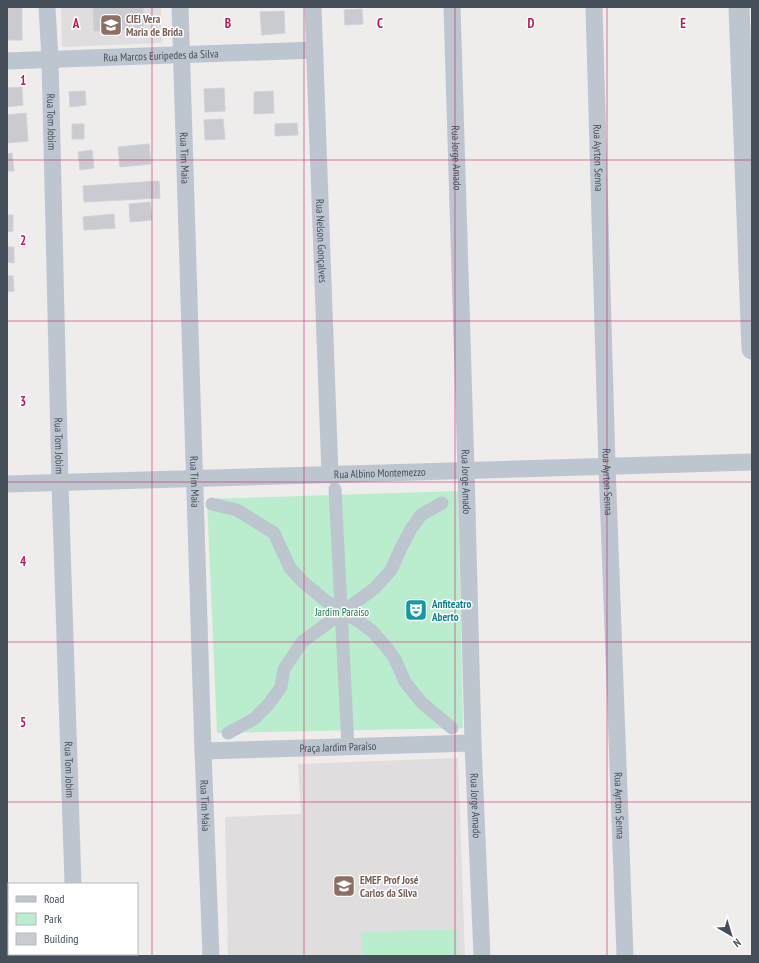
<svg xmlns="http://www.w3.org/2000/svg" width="759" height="963" font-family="'PT Sans Narrow',sans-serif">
  <rect width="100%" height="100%" fill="#efecec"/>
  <!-- education -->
  <path fill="#e0ddde" d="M 61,7 L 161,7 L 162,43 L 62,47 Z
    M 458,758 L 465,956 L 228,956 L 225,817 L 301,814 L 298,764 Z"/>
  <!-- green -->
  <path fill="#baedce" d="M 458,491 L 463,728 L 217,733 L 207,499 Z
    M 457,929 L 458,956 L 362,956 L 361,932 Z"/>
  <!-- building -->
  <path fill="#c9cbd1" stroke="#d0d2d8" d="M 7,7 L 22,7 L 22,40 L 7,40 Z
    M 93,7 L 143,7 L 144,28 L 94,31 Z
    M 362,9 L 363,24 L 345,25 L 344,10 Z
    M 284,11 L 285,33 L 262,35 L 260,12 Z
    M 22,87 L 23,105 L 7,107 L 7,88 Z
    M 224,88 L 225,111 L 205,112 L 204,89 Z
    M 85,91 L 86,105 L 70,107 L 69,92 Z
    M 273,91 L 274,113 L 254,114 L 254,92 Z
    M 26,113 L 28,141 L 7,143 L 7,115 Z
    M 223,119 L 225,139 L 205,140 L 204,120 Z
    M 297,123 L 298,135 L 275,136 L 275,124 Z
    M 72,124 L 84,124 L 84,139 L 72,139 Z
    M 149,144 L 151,164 L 120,167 L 118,147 Z
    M 92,150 L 94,168 L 80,170 L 78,152 Z
    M 12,153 L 14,171 L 7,171 L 7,154 Z
    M 159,181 L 160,198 L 84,202 L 83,186 Z
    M 150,202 L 152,220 L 130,222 L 129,204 Z
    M 114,214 L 115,228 L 84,230 L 83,217 Z
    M 7,215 L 13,215 L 13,231 L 7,232 Z
    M 7,247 L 14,247 L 14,263 L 7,262 Z
    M 7,276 L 13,276 L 14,291 L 7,292 Z
    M 17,954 L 46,954 L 46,956 L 17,956 Z"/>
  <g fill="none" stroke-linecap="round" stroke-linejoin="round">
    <!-- pedestrian -->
    <path stroke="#bdc6cf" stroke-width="13" d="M 335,489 L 348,747
      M 212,504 L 237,510 L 274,533 L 290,568 L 303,582 L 326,601 L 361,623 L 372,631 L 387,648 L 395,659 L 405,682 L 422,703 L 452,728
      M 228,733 L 254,719 L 268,705 L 281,687 L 284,669 L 302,642 L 375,588 L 391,570 L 401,548 L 411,529 L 421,515 L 442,503"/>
    <!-- minor -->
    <g stroke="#bdc6cf" stroke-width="17">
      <path id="s1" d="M 47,7 L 50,59 L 60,483 L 73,884"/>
      <path id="s2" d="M 180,7 L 203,751 L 211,956"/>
      <path id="s3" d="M 313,7 L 330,475"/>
      <path id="s4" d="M 452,7 L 466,470 L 473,743 L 482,956"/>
      <path id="s5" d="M 594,7 L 607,465 L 625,956"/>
      <path id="s6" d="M 7,61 L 315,50"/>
      <path id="s7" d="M 7,484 L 752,462"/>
      <path id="s8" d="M 203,751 L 473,743"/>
      <path d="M 75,954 L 75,956"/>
    </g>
    <!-- tertiary -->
    <path stroke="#bdc6cf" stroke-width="21" d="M 739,7 L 752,349"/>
  </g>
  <!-- grid -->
  <path fill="none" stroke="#c2185b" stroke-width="1" stroke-opacity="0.55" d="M 152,7 L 152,956M 304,7 L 304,956M 455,7 L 455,956M 607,7 L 607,956M 7,160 L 752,160M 7,321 L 752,321M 7,482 L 752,482M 7,642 L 752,642M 7,802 L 752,802"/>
  <!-- icons -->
  <defs>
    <g id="school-square" transform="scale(1.15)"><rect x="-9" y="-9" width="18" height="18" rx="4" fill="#8d6e63" stroke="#fff"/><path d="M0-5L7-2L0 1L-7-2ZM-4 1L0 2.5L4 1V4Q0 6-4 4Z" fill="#fff"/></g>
    <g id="theatre-square" transform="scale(1.15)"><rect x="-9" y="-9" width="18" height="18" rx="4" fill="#0f9aa8" stroke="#fff"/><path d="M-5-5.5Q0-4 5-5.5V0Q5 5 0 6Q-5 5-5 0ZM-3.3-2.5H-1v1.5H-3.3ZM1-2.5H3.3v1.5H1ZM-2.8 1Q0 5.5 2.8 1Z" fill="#fff"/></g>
  </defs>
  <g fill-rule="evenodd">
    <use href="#school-square" x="111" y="25"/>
    <use href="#theatre-square" x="416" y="610"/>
    <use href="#school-square" x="344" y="886"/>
  </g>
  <g text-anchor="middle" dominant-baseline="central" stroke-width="3" stroke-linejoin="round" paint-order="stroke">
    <!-- education labels -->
    <g font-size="11" font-weight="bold" fill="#785e54" stroke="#fff" text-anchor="start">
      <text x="126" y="19">CIEI Vera<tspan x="126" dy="13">Maria de Brida</tspan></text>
      <text x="360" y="880">EMEF Prof José<tspan x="360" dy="13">Carlos da Silva</tspan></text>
    </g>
    <!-- street labels -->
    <g font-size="11" fill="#454f59" stroke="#fff">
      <text stroke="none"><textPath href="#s6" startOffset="154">Rua Marcos Euripedes da Silva</textPath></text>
      <text stroke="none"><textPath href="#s1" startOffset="115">Rua Tom Jobim</textPath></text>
      <text stroke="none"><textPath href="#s2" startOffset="151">Rua Tim Maia</textPath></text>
      <text stroke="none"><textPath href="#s4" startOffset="151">Rua Jorge Amado</textPath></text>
      <text stroke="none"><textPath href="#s5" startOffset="151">Rua Ayrton Senna</textPath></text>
      <text stroke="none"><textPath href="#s3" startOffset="234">Rua Nelson Gonçalves</textPath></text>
      <text stroke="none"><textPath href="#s1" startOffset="439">Rua Tom Jobim</textPath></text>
      <text stroke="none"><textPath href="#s7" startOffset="373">Rua Albino Montemezzo</textPath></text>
      <text stroke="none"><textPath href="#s2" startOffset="475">Rua Tim Maia</textPath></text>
      <text stroke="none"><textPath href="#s4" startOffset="475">Rua Jorge Amado</textPath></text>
      <text stroke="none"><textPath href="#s5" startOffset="475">Rua Ayrton Senna</textPath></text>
      <text stroke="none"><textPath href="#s8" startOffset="135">Praça Jardim Paraíso</textPath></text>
      <text stroke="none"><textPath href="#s1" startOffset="763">Rua Tom Jobim</textPath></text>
      <text stroke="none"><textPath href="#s2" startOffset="799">Rua Tim Maia</textPath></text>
      <text stroke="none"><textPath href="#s4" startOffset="799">Rua Jorge Amado</textPath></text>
      <text stroke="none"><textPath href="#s5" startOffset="799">Rua Ayrton Senna</textPath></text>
    </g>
    <!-- culture labels -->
    <g font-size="11" font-weight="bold" fill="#0d838f" stroke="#fff" text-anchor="start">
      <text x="432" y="604">Anfiteatro<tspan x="432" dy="13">Aberto</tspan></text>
    </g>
    <!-- park labels -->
    <g font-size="11" fill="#177949" stroke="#fff">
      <text x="342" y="612">Jardim Paraíso</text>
    </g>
  </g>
  <g font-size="13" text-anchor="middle" font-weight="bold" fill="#c2185b" stroke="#fff" stroke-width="3" stroke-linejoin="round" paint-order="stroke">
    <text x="76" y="28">A</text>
    <text x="228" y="28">B</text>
    <text x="380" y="28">C</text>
    <text x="531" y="28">D</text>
    <text x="683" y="28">E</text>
    <text x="23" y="85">1</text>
    <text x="23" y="245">2</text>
    <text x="23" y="406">3</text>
    <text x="23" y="566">4</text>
    <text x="23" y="727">5</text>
  </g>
  <!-- border -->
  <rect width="759" height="963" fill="none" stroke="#454f59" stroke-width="16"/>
  <!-- legend -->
  <rect x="8" y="883" width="130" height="72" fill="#ffffff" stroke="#b5b9bd"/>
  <rect x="16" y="896" width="20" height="6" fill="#bdc6cf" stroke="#b5b9bd"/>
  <text x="44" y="903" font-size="12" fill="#454f59">Road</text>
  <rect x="16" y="913" width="20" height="12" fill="#baedce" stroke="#b5b9bd"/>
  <text x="44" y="923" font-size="12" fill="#454f59">Park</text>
  <rect x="16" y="933" width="20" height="12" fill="#c9cbd1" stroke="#b5b9bd"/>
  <text x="44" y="943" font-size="12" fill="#454f59">Building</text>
  <!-- north arrow -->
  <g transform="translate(731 935) rotate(142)" stroke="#ffffff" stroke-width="3" paint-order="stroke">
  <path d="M0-3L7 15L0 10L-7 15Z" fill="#454f59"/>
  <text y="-6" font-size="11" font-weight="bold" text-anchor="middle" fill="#454f59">N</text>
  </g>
</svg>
